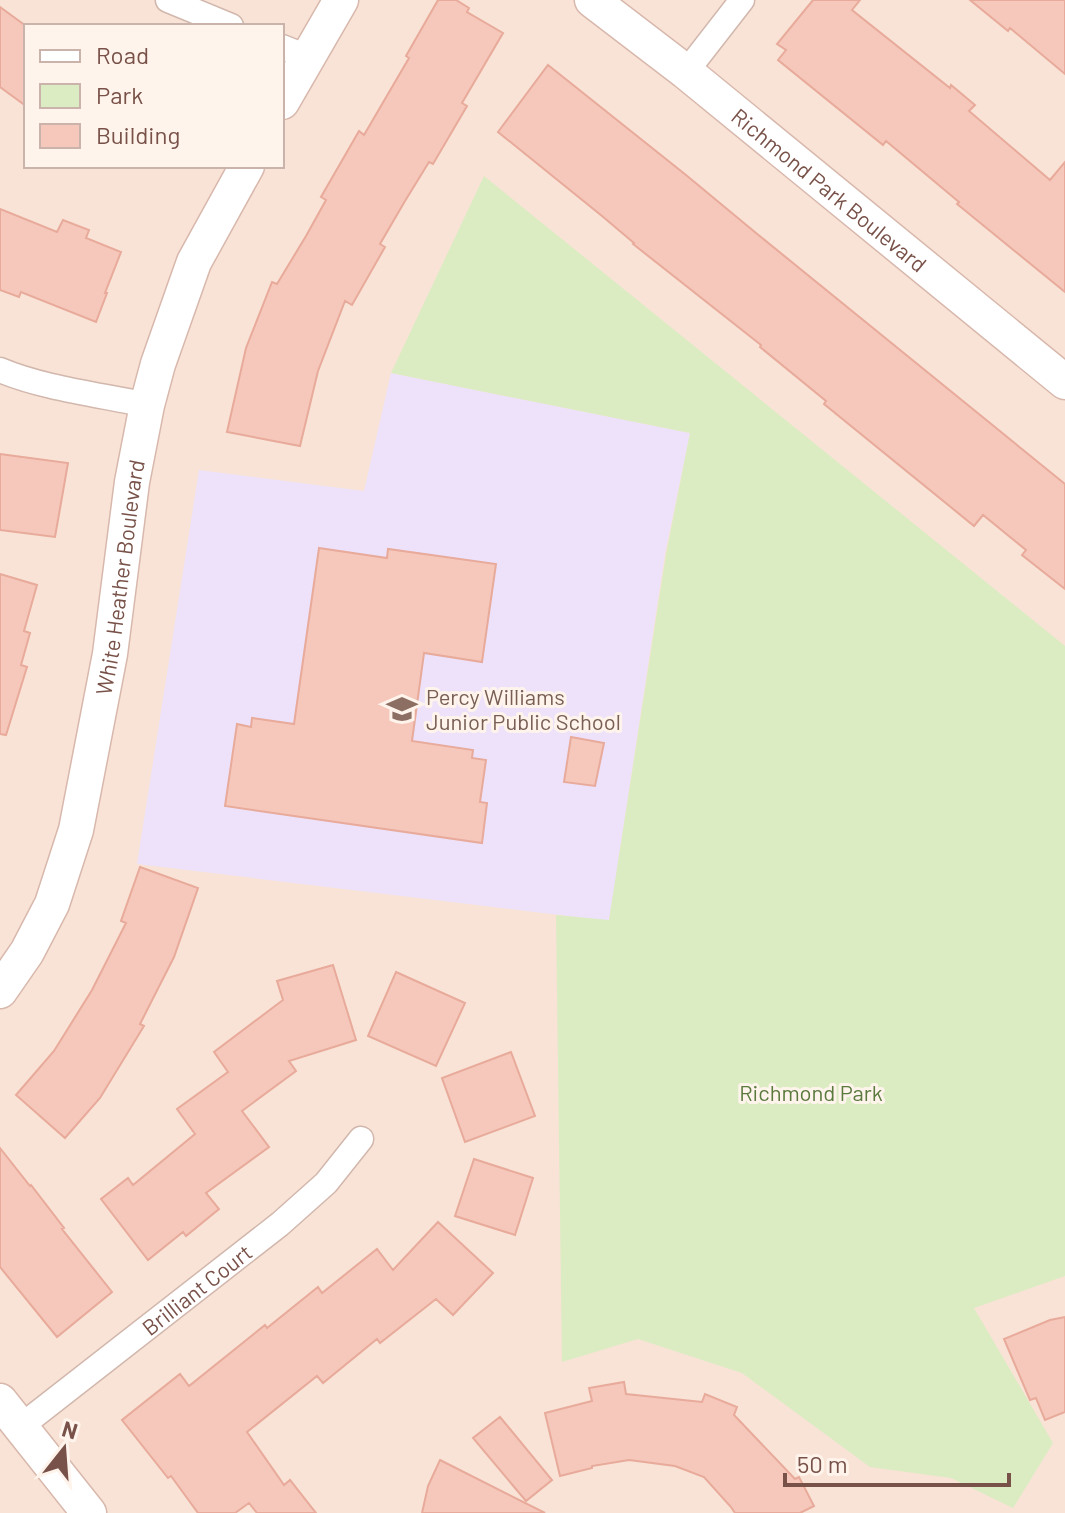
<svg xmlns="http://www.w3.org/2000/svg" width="1065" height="1513" font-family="Barlow,sans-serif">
  <rect width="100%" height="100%" fill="#fdf0e5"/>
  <!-- residential -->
  <path fill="#f8e3d6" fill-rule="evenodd" d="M 0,0 L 1065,0 L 1065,1513 L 0,1513 ZM 26,26 L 282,26 L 282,166 L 26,166 Z"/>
  <!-- education -->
  <path fill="#ede2fa" d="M 391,373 L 690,433 L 665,554 L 609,921 L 137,864 L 199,470 L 364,491 Z"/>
  <!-- green -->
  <path fill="#dbecc2" d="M 484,176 L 1065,646 L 1065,1276 L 974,1308 L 1053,1443 L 1013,1508 L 951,1478 L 870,1467 L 742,1373 L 638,1339 L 562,1362 L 556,915 L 609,920 L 666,554 L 690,433 L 391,373 Z"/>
  <!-- building -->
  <path fill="#f5c8bb" stroke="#e8aa9a" stroke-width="2" d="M 438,0 L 456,0 L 469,8 L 467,12 L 503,33 L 462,103 L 467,106 L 433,164 L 429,162 L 405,201 L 380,244 L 385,247 L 352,305 L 345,301 L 318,371 L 300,446 L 227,432 L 246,348 L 272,282 L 277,284 L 306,236 L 326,200 L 321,197 L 359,131 L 364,135 L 409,58 L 406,56 Z
    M 813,0 L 860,0 L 852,10 L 950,88 L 951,85 L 975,105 L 969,111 L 1050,180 L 1065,162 L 1065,292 L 957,204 L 959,202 L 886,141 L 883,145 L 778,60 L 786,50 L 777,44 Z
    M 970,0 L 1065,0 L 1065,74 L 1010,28 L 1008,31 Z
    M 0,7 L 26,26 L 26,106 L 0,87 Z
    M 548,65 L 686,175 L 756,233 L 1065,484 L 1065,589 L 1022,555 L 1026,550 L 983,515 L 974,526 L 824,404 L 826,401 L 760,347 L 761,345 L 633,244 L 634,243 L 602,216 L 498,132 Z
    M 0,209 L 57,232 L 63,220 L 89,230 L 86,238 L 121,252 L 105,293 L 107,293 L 96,322 L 21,292 L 19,297 L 0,290 Z
    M 0,454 L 68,463 L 55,537 L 0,530 Z
    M 319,548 L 387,558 L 388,549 L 496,564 L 482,662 L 424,653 L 412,741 L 473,750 L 472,758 L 486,760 L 480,802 L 487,803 L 482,843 L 225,806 L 237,724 L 251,727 L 252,718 L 294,724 Z
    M 0,574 L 37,585 L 24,631 L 30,633 L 21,665 L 27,667 L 6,735 L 0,734 Z
    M 571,737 L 604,743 L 595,786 L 564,782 Z
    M 140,867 L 198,888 L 174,957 L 140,1024 L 144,1026 L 100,1098 L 65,1138 L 16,1095 L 54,1051 L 92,990 L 126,923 L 121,921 Z
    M 333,965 L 356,1040 L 289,1061 L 296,1071 L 242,1111 L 269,1147 L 206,1193 L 219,1209 L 186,1236 L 183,1232 L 148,1260 L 101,1199 L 128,1178 L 133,1185 L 195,1134 L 177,1109 L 228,1072 L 214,1052 L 283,1000 L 277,981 Z
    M 396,972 L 465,1003 L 436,1066 L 368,1036 Z
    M 511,1052 L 535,1116 L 465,1142 L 442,1078 Z
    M 0,1148 L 30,1186 L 31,1185 L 64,1228 L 62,1229 L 112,1292 L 57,1337 L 0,1267 Z
    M 474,1159 L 533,1178 L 515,1235 L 455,1216 Z
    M 438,1222 L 493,1273 L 453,1315 L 436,1299 L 380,1343 L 377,1339 L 323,1383 L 317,1376 L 247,1432 L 284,1485 L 290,1480 L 316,1513 L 257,1513 L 249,1503 L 235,1513 L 198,1513 L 171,1476 L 168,1478 L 122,1420 L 180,1374 L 189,1386 L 265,1325 L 267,1328 L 318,1287 L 322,1293 L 377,1249 L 393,1270 Z
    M 1065,1317 L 1065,1412 L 1045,1420 L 1036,1398 L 1030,1400 L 1004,1339 L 1050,1320 Z
    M 624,1382 L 626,1394 L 702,1402 L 705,1394 L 737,1407 L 734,1415 L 795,1479 L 799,1477 L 814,1506 L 800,1513 L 735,1513 L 731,1507 L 704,1477 L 675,1466 L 629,1460 L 592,1466 L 592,1468 L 560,1476 L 545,1413 L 592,1401 L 589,1388 Z
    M 500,1417 L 552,1480 L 526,1501 L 473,1438 Z
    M 440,1460 L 545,1513 L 422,1513 L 428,1486 Z"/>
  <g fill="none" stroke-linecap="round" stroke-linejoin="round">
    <!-- street casing -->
    <g stroke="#d2b7ad" stroke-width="27">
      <g id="street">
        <path d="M 168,0 L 231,26"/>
        <path d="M 282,47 L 307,57"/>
        <path d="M 686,72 L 742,0"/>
        <path d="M 0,370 C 42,388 101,395 147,405"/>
        <path id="s1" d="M 20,1427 L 280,1224 L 326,1183 L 361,1139"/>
      </g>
    </g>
    <!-- secondary casing -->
    <g stroke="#d8b8ac" stroke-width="37">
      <g id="secondary">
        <path id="s2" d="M 592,0 L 686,72 L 1065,382"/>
        <path d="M 282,102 L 341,0"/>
        <path id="s3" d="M 0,991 L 27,952 L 52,904 L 76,830 L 110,654 L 132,482 L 147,405 L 158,364 L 194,262 L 247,166"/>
        <path d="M 0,1401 L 89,1513"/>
      </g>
    </g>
    <!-- street -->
    <use href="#street" stroke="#fff" stroke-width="24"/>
    <!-- secondary -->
    <use href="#secondary" stroke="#fff" stroke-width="34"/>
  </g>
  <!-- icons -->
  <defs>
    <g id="school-bare" transform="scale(2.4)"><path d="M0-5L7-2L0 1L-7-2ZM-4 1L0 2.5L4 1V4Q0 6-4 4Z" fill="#8d6e63" stroke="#fff4ec" stroke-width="2.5" paint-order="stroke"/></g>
  </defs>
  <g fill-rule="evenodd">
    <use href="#school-bare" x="402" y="709"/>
  </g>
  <g text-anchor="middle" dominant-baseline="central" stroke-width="6" stroke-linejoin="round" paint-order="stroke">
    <!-- street labels -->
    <g font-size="22" fill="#785148" stroke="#fff4ec">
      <text stroke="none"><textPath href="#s2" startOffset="304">Richmond Park Boulevard</textPath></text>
      <text stroke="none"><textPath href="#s3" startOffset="436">White Heather Boulevard</textPath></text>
      <text stroke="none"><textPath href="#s1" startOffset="224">Brilliant Court</textPath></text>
    </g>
    <!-- education labels -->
    <g font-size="22" fill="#785e54" stroke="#fff4ec" text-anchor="start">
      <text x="426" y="696">Percy Williams<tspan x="426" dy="25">Junior Public School</tspan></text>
    </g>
    <!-- park labels -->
    <g font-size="22" fill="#59793d" stroke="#fff4ec">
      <text x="811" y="1092">Richmond Park</text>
    </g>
  </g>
  <!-- legend -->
  <rect x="24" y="24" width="260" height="144" fill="#fff4ec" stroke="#c9b3aa" stroke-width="2"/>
  <rect x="40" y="50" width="40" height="12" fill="#ffffff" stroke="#c9b3aa" stroke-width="2"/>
  <text x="96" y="64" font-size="24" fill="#785148">Road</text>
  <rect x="40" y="84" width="40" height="24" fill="#dbecc2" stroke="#c9b3aa" stroke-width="2"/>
  <text x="96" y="104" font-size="24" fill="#785148">Park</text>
  <rect x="40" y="124" width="40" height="24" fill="#f5c8bb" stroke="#c9b3aa" stroke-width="2"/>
  <text x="96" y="144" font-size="24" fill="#785148">Building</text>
  <!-- north arrow -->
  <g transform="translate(64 1449) rotate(17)" stroke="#fff4ec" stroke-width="6" paint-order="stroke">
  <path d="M0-6L14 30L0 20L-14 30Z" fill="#785148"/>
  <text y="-12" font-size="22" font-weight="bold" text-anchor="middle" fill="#785148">N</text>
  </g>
  <!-- scale -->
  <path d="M785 1473v12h224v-12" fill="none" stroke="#785148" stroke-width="4"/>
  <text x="797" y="1473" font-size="24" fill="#785148" stroke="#fff4ec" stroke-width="6" paint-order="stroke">50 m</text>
</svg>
